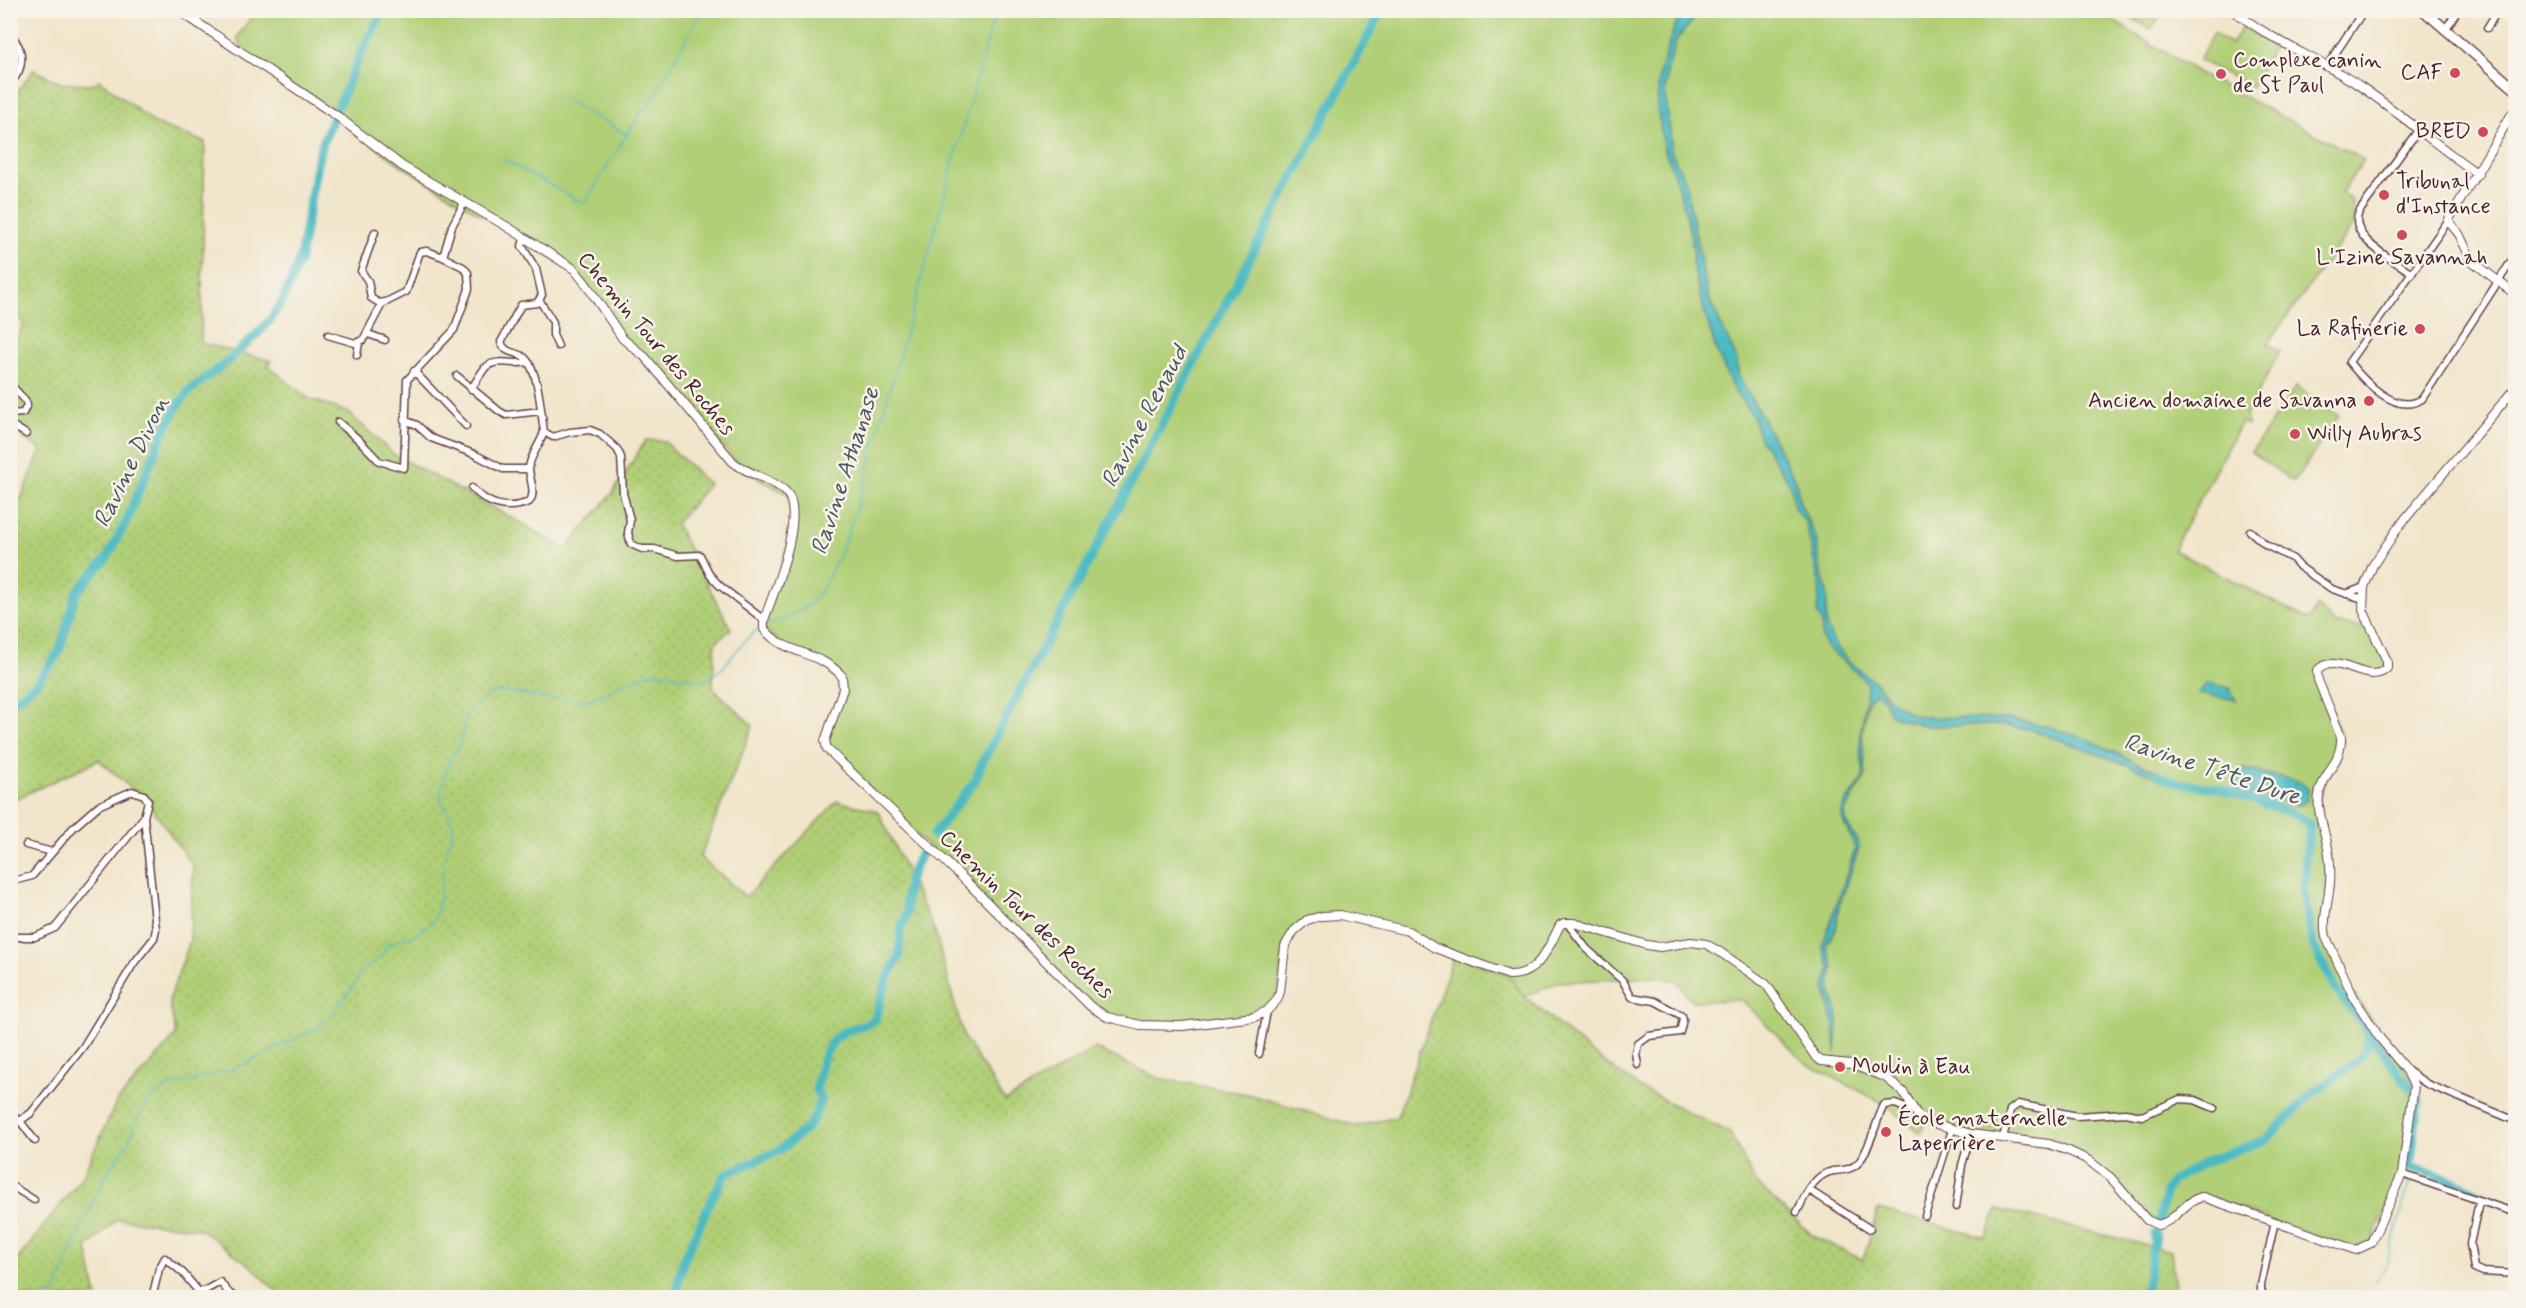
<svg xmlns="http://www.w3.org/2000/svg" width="2526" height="1308" font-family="Mynerve,sans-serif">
  <defs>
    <pattern id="grass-dots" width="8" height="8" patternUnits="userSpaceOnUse" patternTransform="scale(1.5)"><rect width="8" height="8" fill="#b0cf76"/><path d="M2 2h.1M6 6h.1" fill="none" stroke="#99b166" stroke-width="1.8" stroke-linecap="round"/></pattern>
  </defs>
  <rect width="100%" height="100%" fill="#f7f3e8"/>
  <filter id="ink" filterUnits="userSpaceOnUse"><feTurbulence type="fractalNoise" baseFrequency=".0167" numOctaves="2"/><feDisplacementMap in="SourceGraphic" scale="12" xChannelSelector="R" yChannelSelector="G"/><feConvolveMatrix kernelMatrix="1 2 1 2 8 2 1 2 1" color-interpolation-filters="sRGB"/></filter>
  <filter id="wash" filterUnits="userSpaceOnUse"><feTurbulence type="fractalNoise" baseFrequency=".008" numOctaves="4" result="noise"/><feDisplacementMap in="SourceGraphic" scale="24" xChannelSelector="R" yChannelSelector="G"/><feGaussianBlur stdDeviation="1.35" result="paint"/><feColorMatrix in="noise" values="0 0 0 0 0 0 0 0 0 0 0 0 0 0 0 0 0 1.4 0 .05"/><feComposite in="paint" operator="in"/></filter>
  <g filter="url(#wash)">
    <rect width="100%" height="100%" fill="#f1e5cb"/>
    <!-- grass -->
    <path fill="url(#grass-dots)" stroke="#7d7750" stroke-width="1.5" d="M 34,70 L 61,83 L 94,84 L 99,80 L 156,124 L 205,142 L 201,343 L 272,361 L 268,366 L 308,398 L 349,413 L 394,455 L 525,525 L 565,550 L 612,494 L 646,440 L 664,441 L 709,484 L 676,524 L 731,629 L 715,643 L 713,688 L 753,726 L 700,857 L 746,897 L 837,801 L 878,811 L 935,932 L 964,1038 L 1005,1101 L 1095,1048 L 1158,1078 L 1247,1094 L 1357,1126 L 1397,1117 L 1454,955 L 1509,975 L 1522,994 L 1588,1050 L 1640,1088 L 1730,1133 L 1755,1182 L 1813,1236 L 1863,1260 L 1878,1209 L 1986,1238 L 1997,1209 L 2171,1251 L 2176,1297 L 283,1298 L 252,1267 L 200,1229 L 117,1219 L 87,1248 L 97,1297 L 11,1297 L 11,1268 L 82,1177 L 116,1103 L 176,1035 L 169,1000 L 190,941 L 193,866 L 149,804 L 99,760 L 11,801 L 11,523 L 41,450 L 11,428 L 11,352 L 24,322 L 11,313 L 10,100 Z"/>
    <!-- park -->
    <path fill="#b0cf76" stroke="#7d7750" stroke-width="1.5" d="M 256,10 L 2109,11 L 2105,16 L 2199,73 L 2364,160 L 2341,193 L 2352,201 L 2354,224 L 2268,343 L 2280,351 L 2246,415 L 2248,425 L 2241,422 L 2173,550 L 2309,620 L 2317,606 L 2334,623 L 2371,629 L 2387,661 L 2382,674 L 2333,665 L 2317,671 L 2341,737 L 2318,800 L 2329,853 L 2324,927 L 2344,980 L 2414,1082 L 2402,1174 L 2371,1243 L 2356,1250 L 2203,1197 L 2169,1221 L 2155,1224 L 2111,1178 L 2069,1151 L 1971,1134 L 1927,1121 L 1921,1133 L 1881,1102 L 1805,1063 L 1742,1000 L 1692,1001 L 1677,981 L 1656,977 L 1559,982 L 1526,996 L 1522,994 L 1509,975 L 1422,939 L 1340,915 L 1307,920 L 1285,946 L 1277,1000 L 1254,1017 L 1182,1026 L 1124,1023 L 1090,1006 L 825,745 L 843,689 L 838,671 L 782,645 L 764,629 L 792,531 L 789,495 L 743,470 L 675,390 L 623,339 L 581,276 L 402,166 L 245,53 L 237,38 Z
      M 2119,11 L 2165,11 L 2151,29 Z
      M 2242,27 L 2275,44 L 2252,87 L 2199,60 L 2213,33 L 2231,44 Z
      M 2296,386 L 2339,416 L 2294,482 L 2251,452 Z"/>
    <!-- water -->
    <path fill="#4ab9c2" stroke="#4a6c76" stroke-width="1.5" d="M 1684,11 L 1701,11 L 1677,39 L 1667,72 L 1665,93 L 1671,140 L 1671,151 L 1685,180 L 1708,297 L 1736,357 L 1739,378 L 1761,415 L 1796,482 L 1800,503 L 1816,538 L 1820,568 L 1827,592 L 1826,625 L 1835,645 L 1848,661 L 1875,682 L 1891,701 L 1913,715 L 1930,717 L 2008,719 L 2047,726 L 2092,741 L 2134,762 L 2158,771 L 2167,780 L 2033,730 L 2002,725 L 1927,726 L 1896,718 L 1889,712 L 1884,699 L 1876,692 L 1867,703 L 1862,734 L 1866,775 L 1845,811 L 1847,824 L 1858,842 L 1859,848 L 1839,906 L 1836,929 L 1826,945 L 1833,966 L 1830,989 L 1836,1005 L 1838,1023 L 1836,1054 L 1834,1025 L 1825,988 L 1830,968 L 1822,947 L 1855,850 C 1854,837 1843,829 1842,816 C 1841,799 1860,792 1863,776 C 1865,767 1860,757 1860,748 C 1860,728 1865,708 1867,688 L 1866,682 L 1855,671 L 1826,647 L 1822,637 L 1822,623 L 1817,612 L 1820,588 L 1806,523 L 1794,508 L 1791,487 L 1783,473 L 1760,439 L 1752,414 L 1733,389 L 1715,347 L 1702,303 L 1692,262 L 1694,253 L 1685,210 L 1673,171 L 1664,149 L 1657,106 L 1659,75 L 1674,28 Z
      M 2207,683 L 2229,688 L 2236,700 L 2198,694 Z
      M 2240,768 L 2302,782 L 2308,790 L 2307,800 L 2301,805 L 2295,805 L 2236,789 L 2233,782 L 2235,774 Z"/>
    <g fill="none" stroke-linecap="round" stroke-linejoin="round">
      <!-- stream -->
      <path stroke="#4ab9c2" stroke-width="1.5" d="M 559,96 L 628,135
        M 503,159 L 584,204 L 640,113 L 649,106 L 702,10
        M 767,625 C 787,619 808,610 820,592 C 856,533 869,461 888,395 C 926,267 959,138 996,10
        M 2410,1173 L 2410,1167
        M 2376,1281 L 2386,1266 L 2410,1181
        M 48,1298 L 58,1286 L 78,1235 L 106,1175 L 128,1143 L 143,1106 L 151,1098 L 171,1086 L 234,1069 L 316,1029 L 332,1014 L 355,984 L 359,974 L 383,954 L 386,945 L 417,934 L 433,922 L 438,908 L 444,858 L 454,827 L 441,799 L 441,788 L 449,762 L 461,742 L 467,711 L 492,693 L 500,691 L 550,699 L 590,700 L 648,673 L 659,672 L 703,681 C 725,675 737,642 760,628"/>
      <!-- river -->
      <path stroke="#4ab9c2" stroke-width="9" d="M 10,704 L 36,684 L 59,652 L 76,593 L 107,558 L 126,522 L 163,433 L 177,407 L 190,390 L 228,361 L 258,333 L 271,319 L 284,298 L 300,259 L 317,163 L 323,142 L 359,57 L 383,10
        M 2158,775 L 2177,783 L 2216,788 L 2248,798 L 2293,814 L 2308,822 L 2310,827 L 2305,860 L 2306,876 L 2303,889 L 2313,945 L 2335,988 L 2410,1088
        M 933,835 L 975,781 L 983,761 L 1382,10
        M 2416,1096 L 2418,1100 L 2410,1167 L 2454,1181 L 2490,1199 L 2516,1208
        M 2159,1220 L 2166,1191 L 2173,1180 L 2210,1160 L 2266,1140 L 2309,1096 L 2356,1062 L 2364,1052 L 2370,1037
        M 675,1298 L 683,1262 L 712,1198 L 726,1174 L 780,1150 L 807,1128 L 815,1116 L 821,1098 L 816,1090 C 820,1068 825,1038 849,1030 C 858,1026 867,1026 875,1019 L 886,982 L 899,956 L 901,928 L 907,914 L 906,899 L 909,879 L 921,853
        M 2145,1298 L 2155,1234"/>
    </g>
  </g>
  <g filter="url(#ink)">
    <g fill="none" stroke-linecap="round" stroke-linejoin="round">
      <!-- minor casing -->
      <g stroke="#633d43" stroke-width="9">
        <path id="minor" d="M 2487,28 L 2498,10
          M 2445,30 L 2458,10
          M 10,34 C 25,49 25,69 10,83
          M 2327,66 L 2364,10
          M 2448,221 L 2349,362 C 2364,381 2396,416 2422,399 L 2516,254
          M 375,232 L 361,271 L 368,281 L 371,298 L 379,303 L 385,302
          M 524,239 L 522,246 L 536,269 L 542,295 L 537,303 L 521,305 L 501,342 C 506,356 518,350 526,359 C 539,373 541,413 544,432 L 553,437 L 570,432 L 590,430 L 600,434 L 617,449 L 621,457 L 623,493 L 630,520 L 628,533 L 631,544 L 642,549 L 654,549 L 678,556 L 700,555 L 710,575 L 719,585 L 764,620
          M 2412,273 C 2394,260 2347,238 2359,212 L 2419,129
          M 540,301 L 553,322 L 553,335 L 558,346
          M 368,334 L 385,340
          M 328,335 L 355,343 L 363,340 L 382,304 L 406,292 L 420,252 L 427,251 L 443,257
          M 357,355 L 359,343
          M 414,371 L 466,426
          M 457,376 L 499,411 L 506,415 L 541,411
          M 10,384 L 25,400 L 27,405 L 23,413 L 10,414
          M 471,389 C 476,382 480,374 485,368 C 496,357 515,366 528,362
          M 404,420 L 417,425 L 431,438 L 474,454 L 503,469 L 529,469
          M 338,422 L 358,439 L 379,461 L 404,468 L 407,380 L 454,330 L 469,289 L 468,273 L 463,267 L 443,257 L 452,226 L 464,203
          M 10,424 L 26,434
          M 472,488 C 488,505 506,511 529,502 C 537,493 529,479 529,468 C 529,458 541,443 544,432
          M 2250,531 L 2266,545 L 2293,559 L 2300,567 L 2332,589 L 2363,599
          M 2346,594 L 2364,587
          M 26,845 L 52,852
          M 10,882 L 32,876 L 73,828 L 98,806 L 132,791 L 144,795 L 148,801 L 144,817 L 55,928 L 35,937 L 10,937
          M 1567,923 L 1587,949 L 1623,981 L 1632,997 L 1655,1001 L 1682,1016 L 1683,1019 L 1680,1032 L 1649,1036 L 1638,1044 L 1636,1054 L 1638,1065
          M 10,987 L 13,989 L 10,994
          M 1259,1054 L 1267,1011
          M 2408,1071 L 2427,1084 L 2516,1121
          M 10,1114 L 20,1121 L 31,1113 L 83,1047 L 134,963 L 154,938 L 156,929 L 144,817
          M 20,1121 L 35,1141
          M 2003,1138 L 2010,1110 L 2018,1104 L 2077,1116 L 2125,1113 L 2142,1116 L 2180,1099 L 2195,1100 L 2214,1108
          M 2402,1174 L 2516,1213
          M 10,1185 L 34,1200
          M 1809,1190 L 1870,1229
          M 2479,1202 L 2470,1244 L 2474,1268 L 2483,1272 L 2516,1274
          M 1956,1207 L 1962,1165 L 1971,1134
          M 1797,1212 C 1805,1196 1813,1175 1833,1171 C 1843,1170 1852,1170 1859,1162 C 1870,1149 1876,1121 1884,1105 L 1895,1104 L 1913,1111
          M 1925,1216 L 1952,1130
          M 152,1298 L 159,1269 L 165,1258 L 183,1273 L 198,1291 L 204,1291 L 220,1282 L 229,1293 L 237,1298
          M 2265,1298 L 2261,1290 L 2261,1285 L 2275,1221"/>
      </g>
      <!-- tertiary casing -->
      <g stroke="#633d43" stroke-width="10">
        <path id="tertiary" d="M 178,10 L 337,116 L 402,166 L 506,226 L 574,269 L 586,284 L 623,339 L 645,357 L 733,462 C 749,475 772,479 785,491 C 808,512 773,594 764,620 L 764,629 C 785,655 820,651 842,676 L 843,689 L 825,741 L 827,749 L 968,883 L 1090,1006 L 1107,1017 L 1140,1025 L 1182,1026 L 1254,1017 L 1267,1011 L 1277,1000 L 1280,992 L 1285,946 L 1294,931 L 1307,920 L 1322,916 L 1340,915 L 1408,931 L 1435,948 L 1509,975 C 1538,976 1549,947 1560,925 L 1564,923 L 1574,923 L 1647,945 L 1660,947 L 1691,942 L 1706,944 L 1720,952 L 1766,984 L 1815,1056 L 1821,1061 L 1850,1064 L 1885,1077 L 1903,1092 L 1918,1116 L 1929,1122 L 1971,1134 L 2049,1144 L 2069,1151 L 2088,1160 L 2111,1178 L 2147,1220 L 2158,1225 C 2177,1221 2184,1200 2203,1197 L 2356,1250 L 2371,1243 L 2402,1174 L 2414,1086 L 2407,1071 L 2379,1037 L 2354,998 L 2326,937 C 2322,918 2329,901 2330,882 C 2331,873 2330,863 2329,854 C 2327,837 2316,811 2319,795 C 2322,774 2343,760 2341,737 L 2318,680 L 2317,671 C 2336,649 2368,688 2387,668 L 2387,661 L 2363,610 L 2364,587 L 2373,565 L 2400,525 L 2516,387
          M 2233,10 C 2271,41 2319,59 2360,86 C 2401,114 2437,146 2478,174
          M 2516,107 L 2448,221 L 2459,234 L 2472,261 L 2516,295"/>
      </g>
      <!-- primary casing -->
      <g stroke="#633d43" stroke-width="12">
        <path id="primary" d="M 2423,10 L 2516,90"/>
      </g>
      <!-- minor -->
      <use href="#minor" stroke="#fff" stroke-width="6"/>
      <!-- tertiary -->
      <use href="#tertiary" stroke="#fff" stroke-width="8"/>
      <!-- primary -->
      <use href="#primary" stroke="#fff" stroke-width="9"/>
    </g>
  </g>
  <!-- markers -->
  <g fill="#d1495b" stroke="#f7f3e8" stroke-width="2">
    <circle cx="2455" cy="73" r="6"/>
    <circle cx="2221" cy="74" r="6"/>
    <circle cx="2483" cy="132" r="6"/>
    <circle cx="2384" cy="195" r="6"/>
    <circle cx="2402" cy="235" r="6"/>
    <circle cx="2420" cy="329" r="6"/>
    <circle cx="2369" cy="401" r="6"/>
    <circle cx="2295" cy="434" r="6"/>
    <circle cx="1840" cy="1067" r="6"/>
    <circle cx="1886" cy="1132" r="6"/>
  </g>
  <g text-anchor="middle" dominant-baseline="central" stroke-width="5" stroke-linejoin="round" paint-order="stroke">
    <!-- poi labels -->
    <g font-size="22" fill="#4a1f2b" stroke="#f7f3e8" text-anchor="start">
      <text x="2233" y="61">Complexe canin<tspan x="2233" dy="25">de St Paul</tspan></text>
      <text x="2443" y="73" text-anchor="end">CAF</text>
      <text x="2471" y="132" text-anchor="end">BRED</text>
      <text x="2396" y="182">Tribunal<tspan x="2396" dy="25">d'Instance</tspan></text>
      <text x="2402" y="258" text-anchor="middle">L'Izine Savannah</text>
      <text x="2408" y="329" text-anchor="end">La Rafinerie</text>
      <text x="2357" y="401" text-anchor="end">Ancien domaine de Savanna</text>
      <text x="2307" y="434">Willy Aubras</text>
      <text x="1852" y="1067">Moulin à Eau</text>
      <text x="1898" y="1119">École maternelle<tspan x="1898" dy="25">Laperrière</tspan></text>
    </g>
    <!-- street labels -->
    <g font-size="22" fill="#4a1f2b" stroke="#f7f3e8">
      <text transform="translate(656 344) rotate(50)">Chemin Tour des Roches</text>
      <text transform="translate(1026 915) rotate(44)">Chemin Tour des Roches</text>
    </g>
    <!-- water labels -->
    <g font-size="24" font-style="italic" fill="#4a5560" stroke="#f7f3e8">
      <text transform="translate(1145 417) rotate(-62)">Ravine Renaud</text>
      <text transform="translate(132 462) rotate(-64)">Ravine Divon</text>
      <text transform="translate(846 471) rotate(-72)">Ravine Athanase</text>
      <text transform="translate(2212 770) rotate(18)">Ravine Tête Dure</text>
    </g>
  </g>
  <!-- margin -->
  <rect width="2526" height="1308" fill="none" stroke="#f7f3e8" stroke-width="36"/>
</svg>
